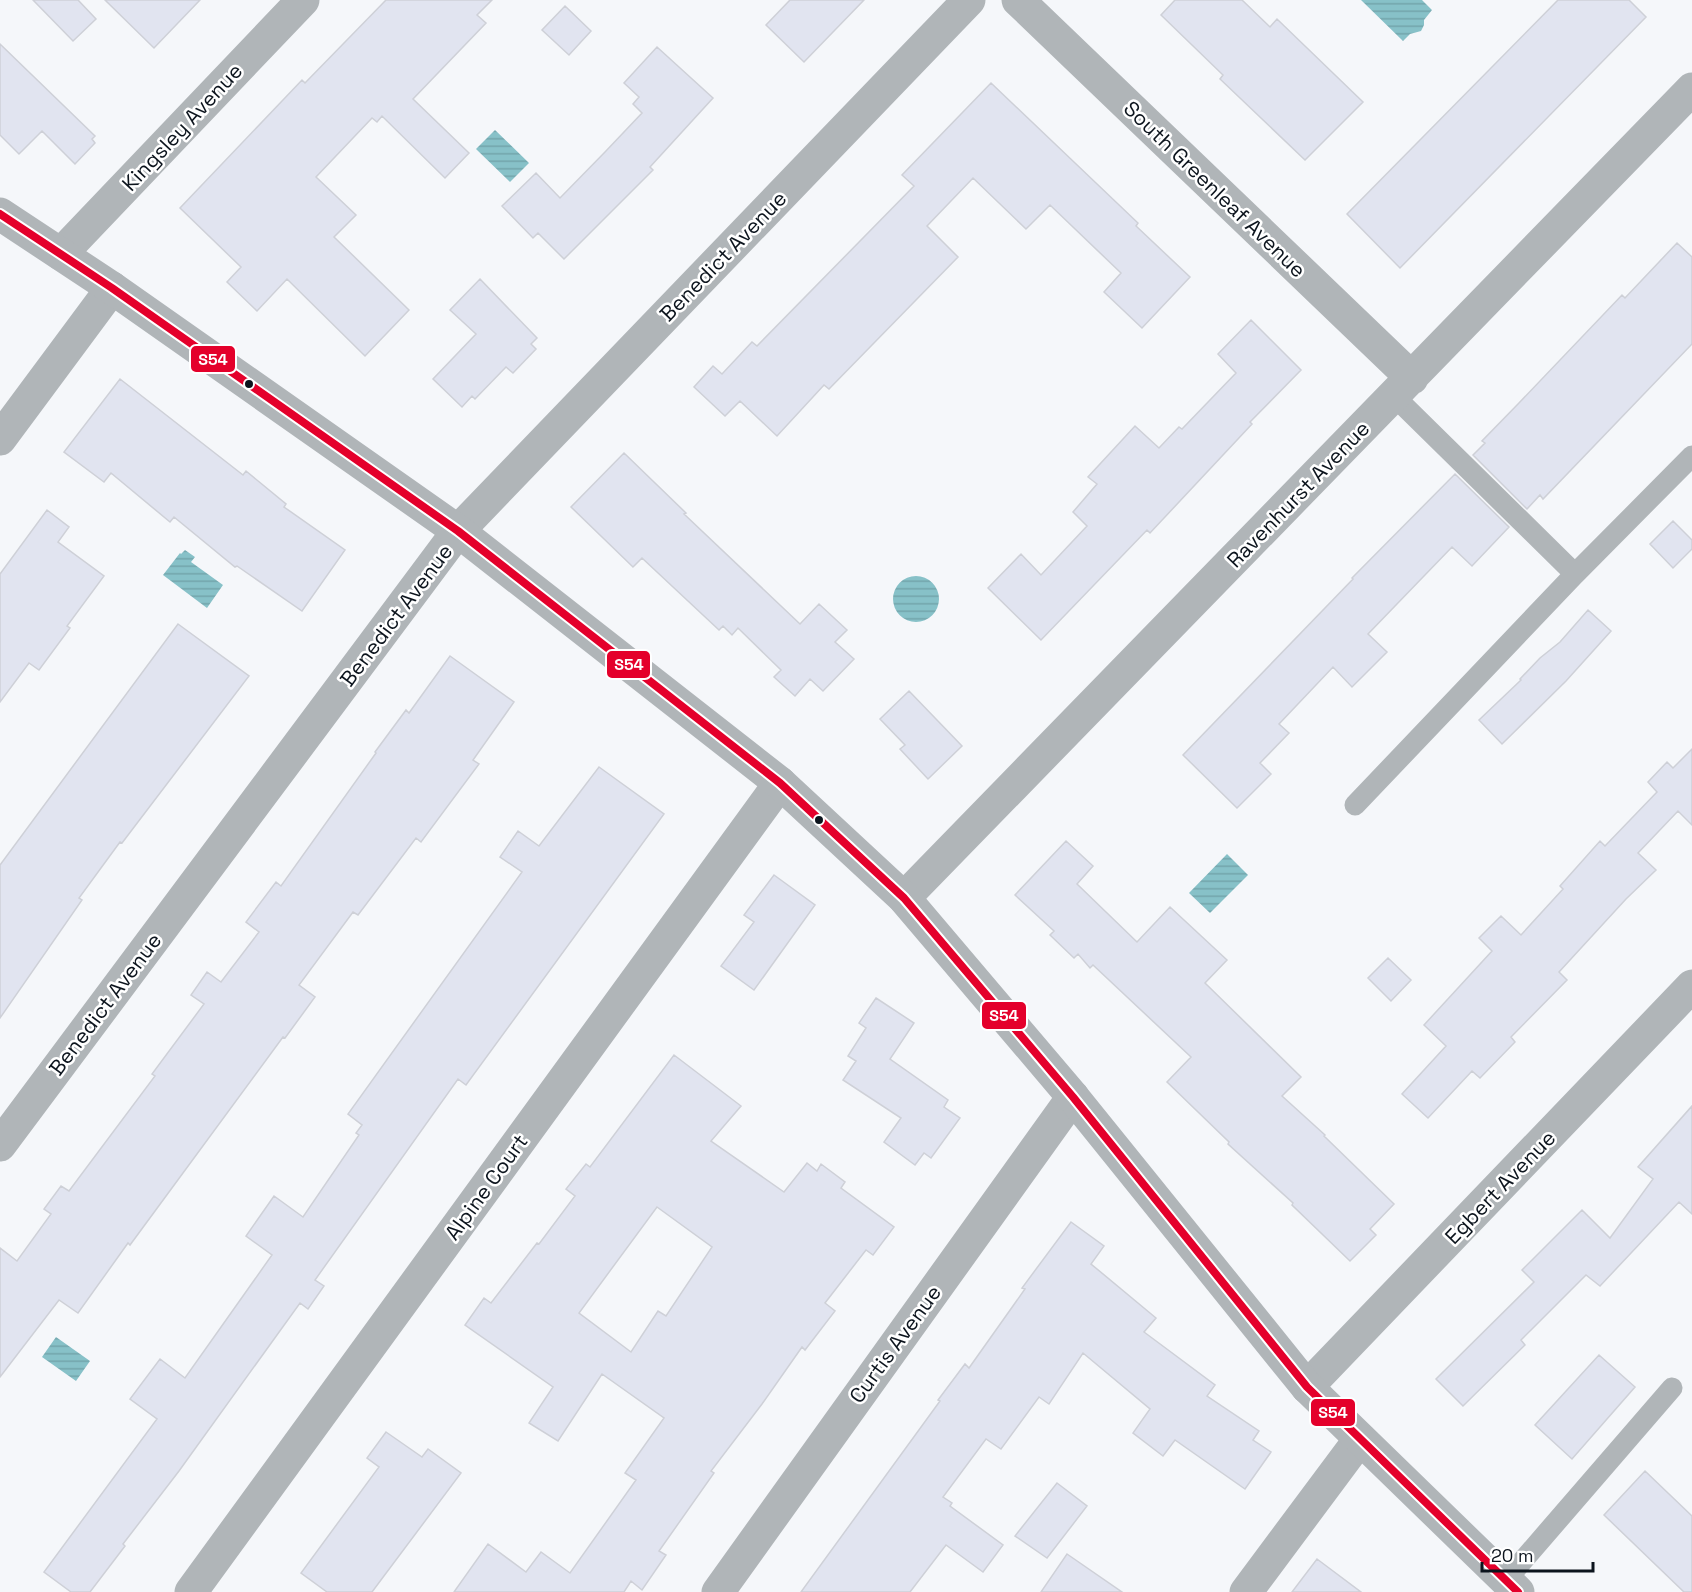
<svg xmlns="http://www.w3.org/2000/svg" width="1692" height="1592" font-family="'Space Grotesk',sans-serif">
  <defs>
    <pattern id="water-rules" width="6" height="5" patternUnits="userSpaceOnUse" patternTransform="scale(1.5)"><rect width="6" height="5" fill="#87c1c8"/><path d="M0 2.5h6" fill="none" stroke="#73a5ab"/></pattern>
  </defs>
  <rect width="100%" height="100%" fill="#f5f7fa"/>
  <!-- water -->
  <path fill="url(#water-rules)" d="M 1361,0 L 1422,0 L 1432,10 L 1424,20 L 1424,25 L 1421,31 L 1410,34 L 1403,41 Z
    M 495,130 L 529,163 L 510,182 L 476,149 Z
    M 185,550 L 195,557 L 191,562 L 223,585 L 207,608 L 163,575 L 180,553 L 181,554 Z
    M893 599a23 23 0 1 1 46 0a23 23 0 1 1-46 0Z
    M 1227,854 L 1248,875 L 1210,913 L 1189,893 Z
    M 56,1337 L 90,1361 L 76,1381 L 42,1357 Z"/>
  <!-- building -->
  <path fill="#e1e4f0" stroke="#ced0d7" stroke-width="1.5" fill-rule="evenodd" d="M 33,0 L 78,0 L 96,19 L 73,41 Z
    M 105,0 L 200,0 L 154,48 Z
    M 386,0 L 492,0 L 477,15 L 486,23 L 413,99 L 469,153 L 445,178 L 382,116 L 377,122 L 372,118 L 316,177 L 356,215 L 334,237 L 409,310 L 365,356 L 287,279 L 257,311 L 227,282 L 241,267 L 180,208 L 302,80 L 305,83 Z
    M 790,0 L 864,0 L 804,62 L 766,25 Z
    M 1175,0 L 1242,0 L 1270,27 L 1277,19 L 1363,102 L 1305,160 L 1220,79 L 1223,75 L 1161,15 Z
    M 1558,0 L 1629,0 L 1646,17 L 1400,268 L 1347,214 Z
    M 565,6 L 591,31 L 569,55 L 542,30 Z
    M 0,44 L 95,136 L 92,139 L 95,143 L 75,164 L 42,131 L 19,154 L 0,135 Z
    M 657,47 L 713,98 L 650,167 L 653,170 L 564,259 L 538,233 L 533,238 L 502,206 L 536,173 L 560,198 L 605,152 L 642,113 L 633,104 L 639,97 L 624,83 Z
    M 991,83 L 1138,223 L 1136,226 L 1190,277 L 1142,328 L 1104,292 L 1121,273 L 1050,205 L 1026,229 L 973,178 L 927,226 L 958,257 L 829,389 L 824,385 L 777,436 L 740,401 L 725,416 L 694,387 L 713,366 L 722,374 L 752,342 L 757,346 L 914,186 L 902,175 Z
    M 1677,243 L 1692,257 L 1692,344 L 1543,499 L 1540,495 L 1527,509 L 1473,455 L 1485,443 L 1482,441 L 1518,404 L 1622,295 L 1625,298 Z
    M 480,279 L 537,338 L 531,344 L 536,349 L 513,373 L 506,367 L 475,399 L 472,396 L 462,407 L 433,379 L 476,334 L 450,310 Z
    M 1251,320 L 1301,370 L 1250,422 L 1252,424 L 1150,533 L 1147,530 L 1041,640 L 988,588 L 1021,554 L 1041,575 L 1087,526 L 1073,512 L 1097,484 L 1088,477 L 1135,426 L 1159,448 L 1179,427 L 1182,429 L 1236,373 L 1218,354 Z
    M 120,379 L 243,475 L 246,471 L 286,504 L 284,507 L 345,550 L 302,611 L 237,566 L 235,567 L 174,517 L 170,522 L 111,473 L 104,482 L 64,452 Z
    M 624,453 L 686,513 L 684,514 L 800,624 L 819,604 L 847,630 L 835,642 L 854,659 L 823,691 L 810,679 L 795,696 L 774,677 L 781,670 L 738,628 L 732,635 L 723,626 L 719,630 L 642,558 L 633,567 L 571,507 Z
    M 1455,474 L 1509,527 L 1472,566 L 1452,547 L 1368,634 L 1387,652 L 1352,687 L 1333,667 L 1279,724 L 1289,733 L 1260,763 L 1271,774 L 1237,808 L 1183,755 L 1353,579 L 1352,578 Z
    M 47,510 L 69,527 L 58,542 L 104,576 L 67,626 L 70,628 L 39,670 L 29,663 L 0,702 L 0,574 Z
    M 1673,521 L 1692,540 L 1692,549 L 1673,568 L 1650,544 Z
    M 1588,610 L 1611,631 L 1566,681 L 1502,744 L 1479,720 L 1521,680 L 1520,679 L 1540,658 L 1560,642 Z
    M 178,624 L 249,676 L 122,843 L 120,842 L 79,898 L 82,900 L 0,1018 L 0,865 Z
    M 450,656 L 514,702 L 473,760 L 479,764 L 421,842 L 416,838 L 358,915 L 353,912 L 299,985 L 315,997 L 285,1038 L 283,1037 L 130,1245 L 128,1243 L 78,1313 L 59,1300 L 0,1377 L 0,1248 L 17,1261 L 51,1214 L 44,1209 L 61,1186 L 69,1191 L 155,1076 L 152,1074 L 204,1004 L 191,995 L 207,972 L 221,982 L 259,932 L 246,922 L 276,882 L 281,886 L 376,753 L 375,752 L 406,710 L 409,713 Z
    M 909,691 L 962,746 L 928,779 L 900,749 L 905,745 L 880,719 Z
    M 1692,749 L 1692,825 L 1678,811 L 1638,853 L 1656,870 L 1626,899 L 1559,972 L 1567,980 L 1511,1037 L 1515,1042 L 1480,1078 L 1472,1071 L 1428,1118 L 1402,1094 L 1446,1046 L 1424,1025 L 1492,951 L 1479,938 L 1501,916 L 1521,935 L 1563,889 L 1560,886 L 1600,841 L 1605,846 L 1657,792 L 1648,782 L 1667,762 L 1673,768 Z
    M 599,767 L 664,814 L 466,1085 L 458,1079 L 315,1280 L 324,1286 L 308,1309 L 300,1303 L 179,1471 L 123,1544 L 125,1546 L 90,1592 L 71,1592 L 44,1572 L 157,1419 L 130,1399 L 160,1359 L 185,1378 L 272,1255 L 246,1236 L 274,1196 L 303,1217 L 359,1135 L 356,1133 L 362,1125 L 348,1114 L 522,872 L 500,857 L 518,831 L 539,846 Z
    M 1066,841 L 1093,866 L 1077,884 L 1137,942 L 1170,907 L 1227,960 L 1205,983 L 1301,1077 L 1282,1096 L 1325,1135 L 1324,1136 L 1394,1204 L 1370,1229 L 1376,1235 L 1350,1261 L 1292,1205 L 1293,1203 L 1228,1144 L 1229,1142 L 1167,1082 L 1191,1057 L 1093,965 L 1090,968 L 1078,954 L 1074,958 L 1050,935 L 1054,931 L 1015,895 Z
    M 774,875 L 815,905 L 754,990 L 721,966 L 754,922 L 744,915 Z
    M 1388,958 L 1411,980 L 1391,1001 L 1368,978 Z
    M 876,998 L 914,1023 L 890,1059 L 948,1100 L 944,1107 L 960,1118 L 931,1158 L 924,1153 L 915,1165 L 884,1142 L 901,1118 L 843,1080 L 856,1061 L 848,1056 L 866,1028 L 859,1023 Z
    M 674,1055 L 741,1106 L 711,1141 L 784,1192 L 807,1163 L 817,1171 L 821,1164 L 845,1182 L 841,1188 L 894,1227 L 873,1255 L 866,1250 L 825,1303 L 835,1311 L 805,1350 L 802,1347 L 762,1404 L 711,1471 L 714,1473 L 659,1551 L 666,1555 L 642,1590 L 631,1581 L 624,1592 L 454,1592 L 488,1544 L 526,1572 L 541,1552 L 570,1573 L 636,1480 L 625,1473 L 664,1418 L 602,1374 L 558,1441 L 529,1423 L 553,1387 L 465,1325 L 484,1298 L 491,1303 L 537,1243 L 539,1244 L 575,1196 L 566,1189 L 586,1164 L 590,1167 ZM 657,1207 L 712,1247 L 666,1316 L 658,1311 L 631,1352 L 579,1313 Z
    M 1692,1106 L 1692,1214 L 1679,1202 L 1600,1286 L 1586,1275 L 1521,1340 L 1525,1345 L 1463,1406 L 1436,1379 L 1534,1282 L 1522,1270 L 1582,1210 L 1610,1238 L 1653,1179 L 1638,1167 Z
    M 1071,1222 L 1104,1246 L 1091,1264 L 1156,1318 L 1144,1332 L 1215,1385 L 1207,1396 L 1259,1431 L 1253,1440 L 1271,1452 L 1245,1489 L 1175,1440 L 1163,1456 L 1133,1433 L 1150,1409 L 1083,1353 L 1049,1404 L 1039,1397 L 1001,1449 L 986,1439 L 943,1497 L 952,1503 L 950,1506 L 1003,1545 L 983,1572 L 946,1545 L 910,1592 L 801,1592 L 940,1401 L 938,1400 L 965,1364 L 969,1368 L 1025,1289 L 1022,1288 Z
    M 1599,1355 L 1635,1387 L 1572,1459 L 1535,1425 Z
    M 386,1432 L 422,1457 L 428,1449 L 461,1473 L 372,1592 L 327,1592 L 301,1573 L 379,1467 L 367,1458 Z
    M 1645,1471 L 1692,1516 L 1692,1592 L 1684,1592 L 1604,1515 Z
    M 1057,1483 L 1087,1506 L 1047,1558 L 1015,1536 Z
    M 1067,1554 L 1122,1592 L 1041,1592 Z
    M 1317,1559 L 1361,1592 L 1292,1592 Z"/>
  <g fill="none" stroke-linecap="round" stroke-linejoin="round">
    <!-- service -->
    <path stroke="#b0b5b8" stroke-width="21" d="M 1394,396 L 1575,574 L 1692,456
      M 1355,805 L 1575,574
      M 1506,1580 L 1672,1388"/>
    <!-- minor -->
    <path stroke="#b0b5b8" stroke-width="33" d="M 1018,0 L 1412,378
      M 61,254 L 303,0
      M 0,439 L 112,288
      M 904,898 L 1692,89
      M 0,1145 L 458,531 L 969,0
      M 1307,1387 L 1692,986
      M 191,1592 L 780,783
      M 718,1592 L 1073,1097
      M 1246,1592 L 1360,1439"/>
    <!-- tertiary -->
    <path stroke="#b0b5b8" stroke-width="33" d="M 0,214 L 112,288 L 458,531 L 780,783 L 904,898 L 1073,1097 L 1307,1387 L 1518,1592"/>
    <!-- bus-1 casing -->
    <g stroke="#fff" stroke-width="12">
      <path id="bus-1" d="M 0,214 L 112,288 L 458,531 L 780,783 L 904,898 L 1073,1097 L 1307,1387 L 1518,1592"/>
    </g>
    <!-- bus-1 -->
    <use href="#bus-1" stroke="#e4002b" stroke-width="8"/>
  </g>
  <!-- markers -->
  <g fill="#0c141d" stroke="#fff" stroke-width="2">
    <circle cx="249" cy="384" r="5"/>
    <circle cx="819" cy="820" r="5"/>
  </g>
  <g text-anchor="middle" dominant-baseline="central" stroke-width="5" stroke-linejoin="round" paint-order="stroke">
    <!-- street labels -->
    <g font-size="21" fill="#0c141d" stroke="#fff">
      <text transform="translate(182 127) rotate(-47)">Kingsley Avenue</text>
      <text transform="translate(1215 189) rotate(44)">South Greenleaf Avenue</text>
      <text transform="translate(723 256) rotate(-46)">Benedict Avenue</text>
      <text transform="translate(1298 494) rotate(-46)">Ravenhurst Avenue</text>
      <text transform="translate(396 615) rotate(-53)">Benedict Avenue</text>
      <text transform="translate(105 1004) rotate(-53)">Benedict Avenue</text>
      <text transform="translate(486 1187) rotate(-54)">Alpine Court</text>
      <text transform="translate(1500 1187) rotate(-46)">Egbert Avenue</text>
      <text transform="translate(895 1344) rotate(-54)">Curtis Avenue</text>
    </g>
  </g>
  <g stroke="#fff" stroke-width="2">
    <rect x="190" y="345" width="46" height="28" rx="6" fill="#e4002b"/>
    <rect x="606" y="650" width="45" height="29" rx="6" fill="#e4002b"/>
    <rect x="981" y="1001" width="46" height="29" rx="6" fill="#e4002b"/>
    <rect x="1310" y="1398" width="46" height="29" rx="6" fill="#e4002b"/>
  </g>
  <g font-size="16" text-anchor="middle" font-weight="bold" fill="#fff">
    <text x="213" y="365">S54</text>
    <text x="629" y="670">S54</text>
    <text x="1004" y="1021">S54</text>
    <text x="1333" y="1418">S54</text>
  </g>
  <!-- scale -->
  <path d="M1482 1562v9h111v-9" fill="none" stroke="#0c141d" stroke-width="3"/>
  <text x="1491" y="1562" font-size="18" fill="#0c141d" stroke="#ffffff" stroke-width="4.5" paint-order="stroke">20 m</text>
</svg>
